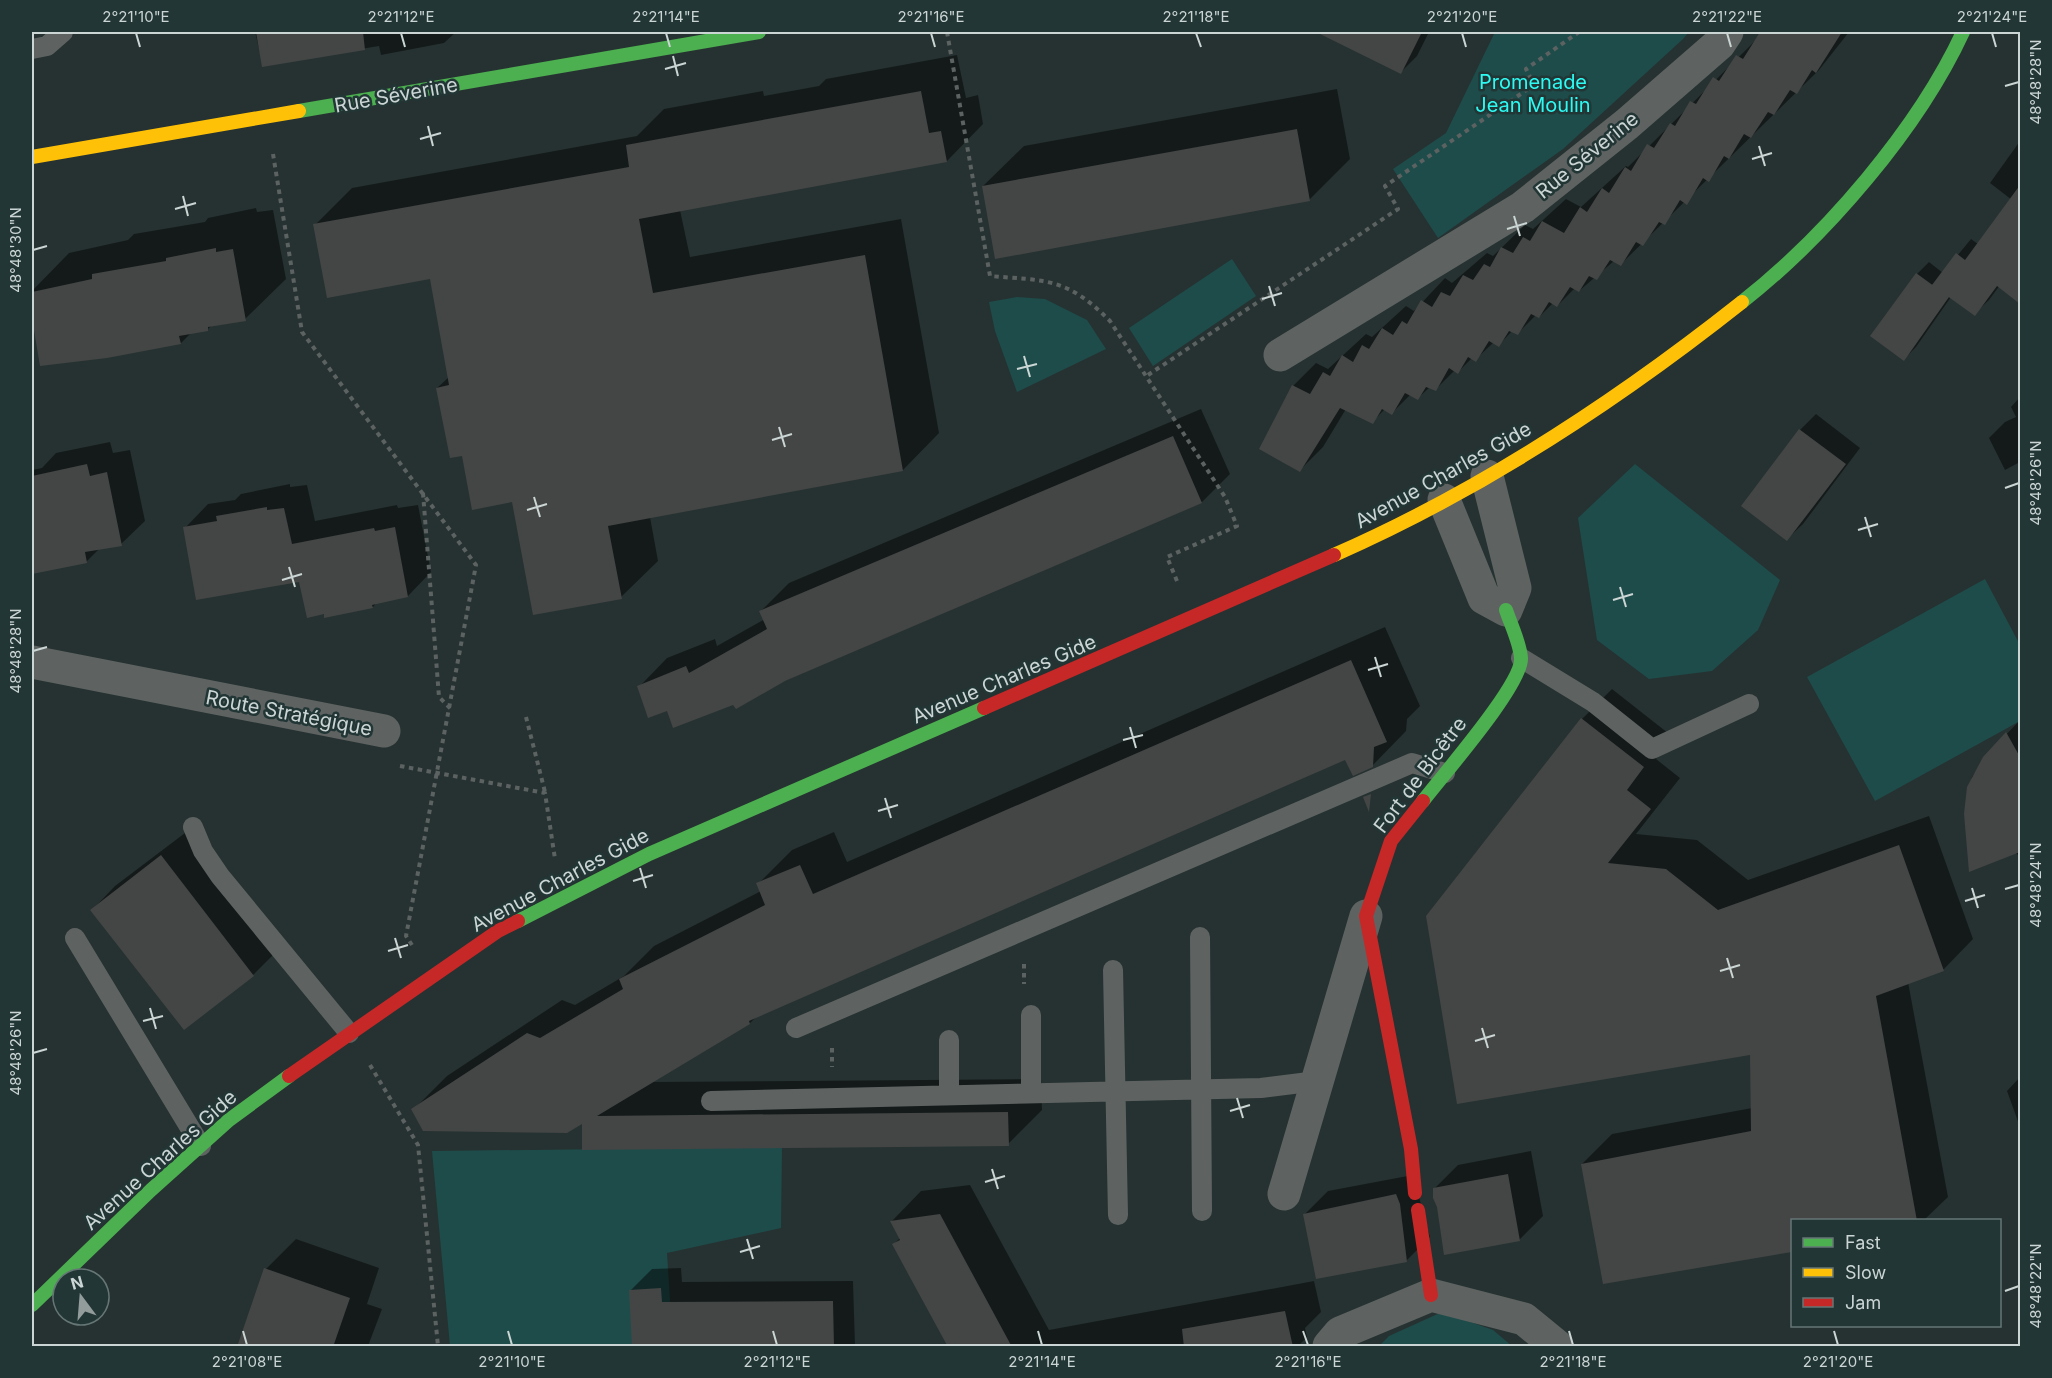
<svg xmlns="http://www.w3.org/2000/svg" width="2052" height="1378" font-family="Inter,sans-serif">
  <rect width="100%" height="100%" fill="#263231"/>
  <!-- green -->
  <path fill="#1e4c4a" d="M 1495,32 L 1689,32 L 1683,39 L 1563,149 L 1438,238 L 1393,169 L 1446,133 Z
    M 1232,259 L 1256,296 L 1153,366 L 1129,328 Z
    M 1017,297 L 1045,299 L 1087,320 L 1106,349 L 1017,392 L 995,331 L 989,302 Z
    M 1635,464 L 1780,580 L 1758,630 L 1712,671 L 1649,679 L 1597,640 L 1578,518 Z
    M 1985,579 L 2020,645 L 2020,721 L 1875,801 L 1807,677 Z
    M 782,1147 L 781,1228 L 667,1253 L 673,1346 L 450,1346 L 432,1151 Z
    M 1442,1312 L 1493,1330 L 1512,1346 L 1379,1346 L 1389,1336 Z"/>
  <!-- shadow -->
  <path fill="#0007" d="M 255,32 L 456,32 L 444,43 L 381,55 L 379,46 L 263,65 Z
    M 1349,32 L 1429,32 L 1417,56 L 1401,72 L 1343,44 Z
    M 1764,32 L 1849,32 L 1819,70 L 1621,264 L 1614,261 L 1579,291 L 1575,288 L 1557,306 L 1553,303 L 1539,317 L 1536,315 L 1517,334 L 1512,331 L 1499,345 L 1494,342 L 1475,360 L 1472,358 L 1458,372 L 1455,370 L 1436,389 L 1430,387 L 1418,398 L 1411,394 L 1392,413 L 1385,409 L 1372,422 L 1346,409 L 1323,447 L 1300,470 L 1293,386 L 1316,363 L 1328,369 L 1366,334 L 1372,337 L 1406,306 L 1414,311 L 1445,278 L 1452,283 L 1487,253 L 1493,256 L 1525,225 L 1533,229 L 1566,199 L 1581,207 L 1626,166 L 1628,167 Z
    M 957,55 L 966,98 L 978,95 L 983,124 L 947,161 L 680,210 L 690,257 L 901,219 L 939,433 L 903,470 L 650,517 L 658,561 L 621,597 L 463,454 L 437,388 L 449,377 L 431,278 L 315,225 L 352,188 L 637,136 L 664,109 L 763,91 L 764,96 L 819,86 L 826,79 Z
    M 1337,89 L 1350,159 L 1309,200 L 983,186 L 1024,146 Z
    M 2020,141 L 2020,258 L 1989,300 L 1974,314 L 1951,297 L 1916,347 L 1904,359 L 1917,274 L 1929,262 L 1943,273 L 1971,239 L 1978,244 L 2012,200 L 1990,183 Z
    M 256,208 L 257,212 L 273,210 L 286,279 L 245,319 L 212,325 L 208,329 L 191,333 L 181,343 L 41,364 L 32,309 L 32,291 L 69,253 L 128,240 L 134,234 L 205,222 L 208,218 Z
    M 2020,397 L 2020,462 L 2005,470 L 1989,438 L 2005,422 L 2016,417 L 2011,407 Z
    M 1201,409 L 1230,474 L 1202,502 L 733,703 L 668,709 L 639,687 L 667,658 L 715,639 L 717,646 L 765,619 L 761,611 L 789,583 Z
    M 1816,414 L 1860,448 L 1803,524 L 1787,539 L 1800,430 Z
    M 110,442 L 113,453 L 130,450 L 145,521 L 121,544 L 100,548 L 87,561 L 34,572 L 32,470 L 42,468 L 56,453 Z
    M 290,484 L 290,487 L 307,485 L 315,521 L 397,505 L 398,508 L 418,505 L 431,572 L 408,596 L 377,602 L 373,607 L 325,616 L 300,580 L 185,528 L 208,504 L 235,500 L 241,494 Z
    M 1385,627 L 1420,706 L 1407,719 L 1406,731 L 1372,766 L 1346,758 L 757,1016 L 750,1023 L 650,1082 L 1041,1079 L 1042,1110 L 1008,1144 L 584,1122 L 413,1110 L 447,1076 L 562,1000 L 575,1005 L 624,976 L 654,946 L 761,891 L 758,884 L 792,850 L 834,832 L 847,862 Z
    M 1612,689 L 1673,737 L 1656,759 L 1680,778 L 1636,834 L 1697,840 L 1748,880 L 1929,816 L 1973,939 L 1944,969 L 1908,982 L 1948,1197 L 1924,1220 L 1792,1220 L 1792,1249 L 1605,1282 L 1582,1164 L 1612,1134 L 1752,1108 L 1752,1054 L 1427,916 L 1582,719 Z
    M 2020,720 L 2020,857 L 1966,805 L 1972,777 L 1984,758 Z
    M 185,833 L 276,952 L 253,975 L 92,910 L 115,886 Z
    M 2020,1077 L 2020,1127 L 2007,1091 Z
    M 1531,1151 L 1543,1216 L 1519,1240 L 1435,1188 L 1458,1165 Z
    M 1413,1175 L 1430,1237 L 1406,1261 L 1305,1214 L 1328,1191 Z
    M 970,1185 L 1049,1330 L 1314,1281 L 1321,1312 L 1305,1328 L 1307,1337 L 1298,1346 L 950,1346 L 894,1244 L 900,1238 L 892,1221 L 921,1191 Z
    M 296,1239 L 379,1268 L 367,1304 L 382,1309 L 368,1346 L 238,1346 L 266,1269 Z
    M 681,1268 L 682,1282 L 853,1281 L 855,1346 L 633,1346 L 631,1290 L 652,1269 Z"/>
  <!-- building -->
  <path fill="#444645" d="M 256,32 L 363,32 L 365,50 L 262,67 Z
    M 1316,32 L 1422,32 L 1401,74 Z
    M 1760,32 L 1842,32 L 1816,73 L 1812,70 L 1797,94 L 1790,90 L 1774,115 L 1768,112 L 1751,138 L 1744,134 L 1729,159 L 1724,156 L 1709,182 L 1703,178 L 1687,205 L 1680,200 L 1665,225 L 1659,222 L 1643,246 L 1636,242 L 1621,266 L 1610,260 L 1597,280 L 1589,276 L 1579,292 L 1570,287 L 1557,307 L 1549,302 L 1539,318 L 1531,314 L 1518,335 L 1509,331 L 1499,347 L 1489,341 L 1476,362 L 1468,357 L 1458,374 L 1449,368 L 1436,391 L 1426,387 L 1418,400 L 1405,393 L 1392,415 L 1382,409 L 1373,424 L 1340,408 L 1300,472 L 1259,449 L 1292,385 L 1310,394 L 1323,372 L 1330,376 L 1342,355 L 1353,362 L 1362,345 L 1369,349 L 1382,328 L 1393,335 L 1402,321 L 1407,324 L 1421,300 L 1432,307 L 1441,292 L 1450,296 L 1463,275 L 1473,280 L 1484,264 L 1490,267 L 1501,247 L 1513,253 L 1523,237 L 1530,241 L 1542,221 L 1564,233 L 1580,207 L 1587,212 L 1602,188 L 1609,193 L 1625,167 L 1631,171 L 1647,144 L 1654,148 L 1670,123 L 1675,126 L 1690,101 L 1696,104 L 1713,77 L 1719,81 L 1736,55 L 1743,59 Z
    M 921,91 L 929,133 L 941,131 L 947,162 L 639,219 L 653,293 L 865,255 L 903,471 L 608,526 L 622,599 L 533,615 L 512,502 L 472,510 L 462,456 L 450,458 L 436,388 L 449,385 L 430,279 L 327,298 L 313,224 L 629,167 L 626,145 Z
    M 1297,129 L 1310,201 L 995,259 L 982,186 Z
    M 2020,185 L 2020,304 L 1997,286 L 1975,316 L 1932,285 L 1956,253 L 1965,260 Z
    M 216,248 L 216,252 L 233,249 L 246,321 L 208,327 L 208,331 L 179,336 L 181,344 L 107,358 L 40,366 L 32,318 L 32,292 L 92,279 L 92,274 L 166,261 L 166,258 Z
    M 1916,273 L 1949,297 L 1904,361 L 1870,336 Z
    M 1799,429 L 1846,464 L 1787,541 L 1741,506 Z
    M 1173,436 L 1202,503 L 785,681 L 736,709 L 733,705 L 673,728 L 667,711 L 648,718 L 637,686 L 686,666 L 689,673 L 767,629 L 759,611 Z
    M 87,464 L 90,476 L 107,472 L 122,546 L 85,552 L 87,563 L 32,574 L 32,476 Z
    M 267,507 L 267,510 L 284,508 L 292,544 L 374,528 L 375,531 L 395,527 L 408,597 L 372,605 L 373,608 L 324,618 L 324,614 L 307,618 L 299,582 L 196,600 L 183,527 L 217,521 L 216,516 Z
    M 1351,660 L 1387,742 L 1374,747 L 1373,767 L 1353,776 L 1345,760 L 749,1021 L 750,1024 L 597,1116 L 1008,1112 L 1009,1146 L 582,1150 L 582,1124 L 567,1133 L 423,1131 L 411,1109 L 527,1033 L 540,1038 L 623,989 L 619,979 L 765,905 L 756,883 L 800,865 L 813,894 Z
    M 1581,718 L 1644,767 L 1627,790 L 1651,809 L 1608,863 L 1666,869 L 1718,910 L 1899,845 L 1944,971 L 1876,996 L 1917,1221 L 1792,1221 L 1792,1252 L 1603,1284 L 1581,1164 L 1751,1131 L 1750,1055 L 1457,1104 L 1426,916 Z
    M 2006,732 L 2020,757 L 2020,852 L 1969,872 L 1964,814 L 1967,787 L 1983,757 Z
    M 1371,794 L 1369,812 L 1363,797 Z
    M 161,855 L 254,976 L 184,1030 L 90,910 Z
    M 1508,1174 L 1520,1241 L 1444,1255 L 1437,1207 L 1433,1198 L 1433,1188 Z
    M 1396,1194 L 1400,1204 L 1407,1262 L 1316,1279 L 1303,1214 Z
    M 940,1214 L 1012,1347 L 948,1347 L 912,1281 L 892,1244 L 900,1240 L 890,1221 Z
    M 264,1268 L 350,1298 L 333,1347 L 237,1347 Z
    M 661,1288 L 662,1302 L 833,1301 L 834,1347 L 632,1347 L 629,1290 Z
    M 1285,1311 L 1293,1347 L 1184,1347 L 1182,1329 Z"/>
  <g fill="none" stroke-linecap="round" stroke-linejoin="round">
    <!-- path -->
    <path stroke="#5c6261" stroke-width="4" stroke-dasharray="4.5 4.5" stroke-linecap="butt" d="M 947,32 L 990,276 C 1047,281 1066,277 1110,321 L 1225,497 L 1237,526 L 1167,557 L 1177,581
      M 273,154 L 302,332 L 476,565 L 406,936 L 412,945
      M 1148,375 L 1398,209 L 1385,186 L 1534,85 L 1526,69 L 1579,32
      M 423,493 L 439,697 L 451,709
      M 526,717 L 545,792
      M 400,766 L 545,793 L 555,859
      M 1024,964 L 1024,984
      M 832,1048 L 832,1067
      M 370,1065 L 418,1145 L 438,1346"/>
    <!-- lane -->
    <path stroke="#5e6362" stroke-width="20" d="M 32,49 L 47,46 L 63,32
      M 1521,658 L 1593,702 L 1652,749 L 1749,704
      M 193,827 L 203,851 L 220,876 L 349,1033
      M 1200,937 L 1202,1211
      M 75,938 L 201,1146
      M 1113,970 L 1118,1215
      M 1031,1015 L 1031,1093
      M 796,1028 L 1412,763 L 1445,773
      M 949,1040 L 949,1095
      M 711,1101 L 1261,1088 L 1317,1081"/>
    <!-- street -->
    <path stroke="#5e6362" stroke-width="33" d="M 1280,355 L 1523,207 L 1627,124 L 1719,44 L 1727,32
      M 1444,500 L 1484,598 L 1506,610 L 1515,588 L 1487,476
      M 32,662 L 384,731
      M 1284,1194 L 1366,916
      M 1329,1346 L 1340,1333 L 1431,1295 L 1524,1319 L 1557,1346"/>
    <!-- fast -->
    <path stroke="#4caf50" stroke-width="14" d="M 299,111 L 759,32
      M 1742,302 C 1826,236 1918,129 1963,32
      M 1423,801 C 1442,776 1523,684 1521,658 C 1520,643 1511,625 1506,610
      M 518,921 L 649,854 L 984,708
      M 32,1305 L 151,1190 L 229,1120 L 289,1076"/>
    <!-- slow -->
    <path stroke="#ffc107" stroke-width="14" d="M 32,157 L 299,111
      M 1334,555 C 1480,491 1617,401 1742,302"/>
    <!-- jam -->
    <path stroke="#c62828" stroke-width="14" d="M 984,708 L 1334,555
      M 289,1076 L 498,931 L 518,921
      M 1415,1193 L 1411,1149 L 1366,916 L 1391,841 L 1423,801
      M 1418,1210 L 1431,1295"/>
  </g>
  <!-- ticks -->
  <path fill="none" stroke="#cad5d4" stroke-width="2" d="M 136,33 L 140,47M 401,33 L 405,47M 666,33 L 670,47M 931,33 L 935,47M 1196,33 L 1201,47M 1462,33 L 1466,47M 1727,33 L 1731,47M 1992,33 L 1996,47M 673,56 L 678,76M 665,69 L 686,63M 2005,86 L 2019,82M 428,126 L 433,146M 420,139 L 441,133M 1759,146 L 1765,166M 1752,159 L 1772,153M 183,196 L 188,216M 175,209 L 196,203M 1514,216 L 1520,236M 1507,229 L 1527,223M 33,250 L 47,246M 1269,286 L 1275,306M 1262,299 L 1282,293M 1024,356 L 1030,377M 1017,369 L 1037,364M 779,427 L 785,447M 772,440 L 792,434M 2005,488 L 2019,483M 534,497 L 540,517M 527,510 L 547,504M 1865,517 L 1871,537M 1858,530 L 1878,524M 289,567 L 295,587M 282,580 L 302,574M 1620,587 L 1626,607M 1613,600 L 1633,594M 33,651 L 47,647M 1375,657 L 1381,677M 1368,670 L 1388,664M 1130,727 L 1136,748M 1123,740 L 1143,735M 885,798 L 891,818M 878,811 L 898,805M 640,868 L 646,888M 633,881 L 653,875M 1972,888 L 1978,908M 2005,889 L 2019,885M 1965,901 L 1985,895M 395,938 L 401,958M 388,951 L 408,945M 1727,958 L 1733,978M 1720,971 L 1740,965M 150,1008 L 156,1029M 143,1021 L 163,1016M 1482,1028 L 1488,1048M 1475,1041 L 1495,1035M 33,1053 L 47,1049M 1237,1098 L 1243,1118M 1230,1111 L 1250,1105M 992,1169 L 998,1189M 985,1182 L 1005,1176M 747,1239 L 753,1259M 740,1252 L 760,1246M 2005,1291 L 2019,1286M 243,1331 L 247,1345M 508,1331 L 512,1345M 773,1331 L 777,1345M 1038,1331 L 1042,1345M 1303,1331 L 1308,1345M 1569,1331 L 1573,1345M 1834,1331 L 1838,1345"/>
  <g text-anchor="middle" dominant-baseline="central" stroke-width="5" stroke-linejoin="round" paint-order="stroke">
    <!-- park labels -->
    <g font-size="20" fill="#2cfaf3" stroke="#223635">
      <text x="1533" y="82">Promenade<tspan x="1533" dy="23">Jean Moulin</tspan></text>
    </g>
    <!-- street labels -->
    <g font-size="20" fill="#cad5d4" stroke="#223635">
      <text transform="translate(396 95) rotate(-10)">Rue Séverine</text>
      <text transform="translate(1587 155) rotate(-39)">Rue Séverine</text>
      <text transform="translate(1443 475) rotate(-29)">Avenue Charles Gide</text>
      <text transform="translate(1004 679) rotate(-23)">Avenue Charles Gide</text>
      <text transform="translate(289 713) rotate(11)">Route Stratégique</text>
      <text transform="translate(1420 775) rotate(-53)">Fort de Bicêtre</text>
      <text transform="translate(560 880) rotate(-28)">Avenue Charles Gide</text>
      <text transform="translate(160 1160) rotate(-42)">Avenue Charles Gide</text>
    </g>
  </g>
  <!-- border -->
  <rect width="2052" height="1378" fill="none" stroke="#223635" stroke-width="66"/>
  <!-- legend -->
  <rect x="1791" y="1219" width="210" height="108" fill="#223635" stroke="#657675" stroke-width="1.5"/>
  <rect x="1803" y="1238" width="30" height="9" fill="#4caf50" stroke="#657675" stroke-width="1.5"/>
  <text x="1845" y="1249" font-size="18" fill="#cad5d4">Fast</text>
  <rect x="1803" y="1268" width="30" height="9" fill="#ffc107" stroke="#657675" stroke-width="1.5"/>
  <text x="1845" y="1279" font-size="18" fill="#cad5d4">Slow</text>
  <rect x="1803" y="1298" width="30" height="9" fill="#c62828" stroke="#657675" stroke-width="1.5"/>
  <text x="1845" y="1309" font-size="18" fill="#cad5d4">Jam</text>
  <!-- north arrow -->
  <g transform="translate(81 1297) rotate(344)"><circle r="28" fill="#223635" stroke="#657675" stroke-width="1.5"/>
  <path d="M0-4.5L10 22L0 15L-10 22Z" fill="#919c9b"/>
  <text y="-9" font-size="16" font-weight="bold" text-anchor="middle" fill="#cad5d4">N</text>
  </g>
  <rect x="33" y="33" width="1986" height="1312" fill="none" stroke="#cad5d4" stroke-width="2"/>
  <g font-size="15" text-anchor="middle" fill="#cad5d4">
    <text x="136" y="22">2°21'10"E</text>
    <text x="401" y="22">2°21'12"E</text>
    <text x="666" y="22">2°21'14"E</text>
    <text x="931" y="22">2°21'16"E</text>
    <text x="1196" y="22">2°21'18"E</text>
    <text x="1462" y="22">2°21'20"E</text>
    <text x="1727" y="22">2°21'22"E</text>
    <text x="1992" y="22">2°21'24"E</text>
    <text transform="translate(2036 82) rotate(-90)" y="5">48°48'28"N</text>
    <text transform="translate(16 250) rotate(-90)" y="5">48°48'30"N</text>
    <text transform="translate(2036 483) rotate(-90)" y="5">48°48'26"N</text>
    <text transform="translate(16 651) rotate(-90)" y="5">48°48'28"N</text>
    <text transform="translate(2036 885) rotate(-90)" y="5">48°48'24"N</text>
    <text transform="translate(16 1053) rotate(-90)" y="5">48°48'26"N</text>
    <text transform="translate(2036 1286) rotate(-90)" y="5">48°48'22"N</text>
    <text x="247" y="1367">2°21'08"E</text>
    <text x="512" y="1367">2°21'10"E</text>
    <text x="777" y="1367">2°21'12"E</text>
    <text x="1042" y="1367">2°21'14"E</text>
    <text x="1308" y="1367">2°21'16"E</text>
    <text x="1573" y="1367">2°21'18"E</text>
    <text x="1838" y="1367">2°21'20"E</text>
  </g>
</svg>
